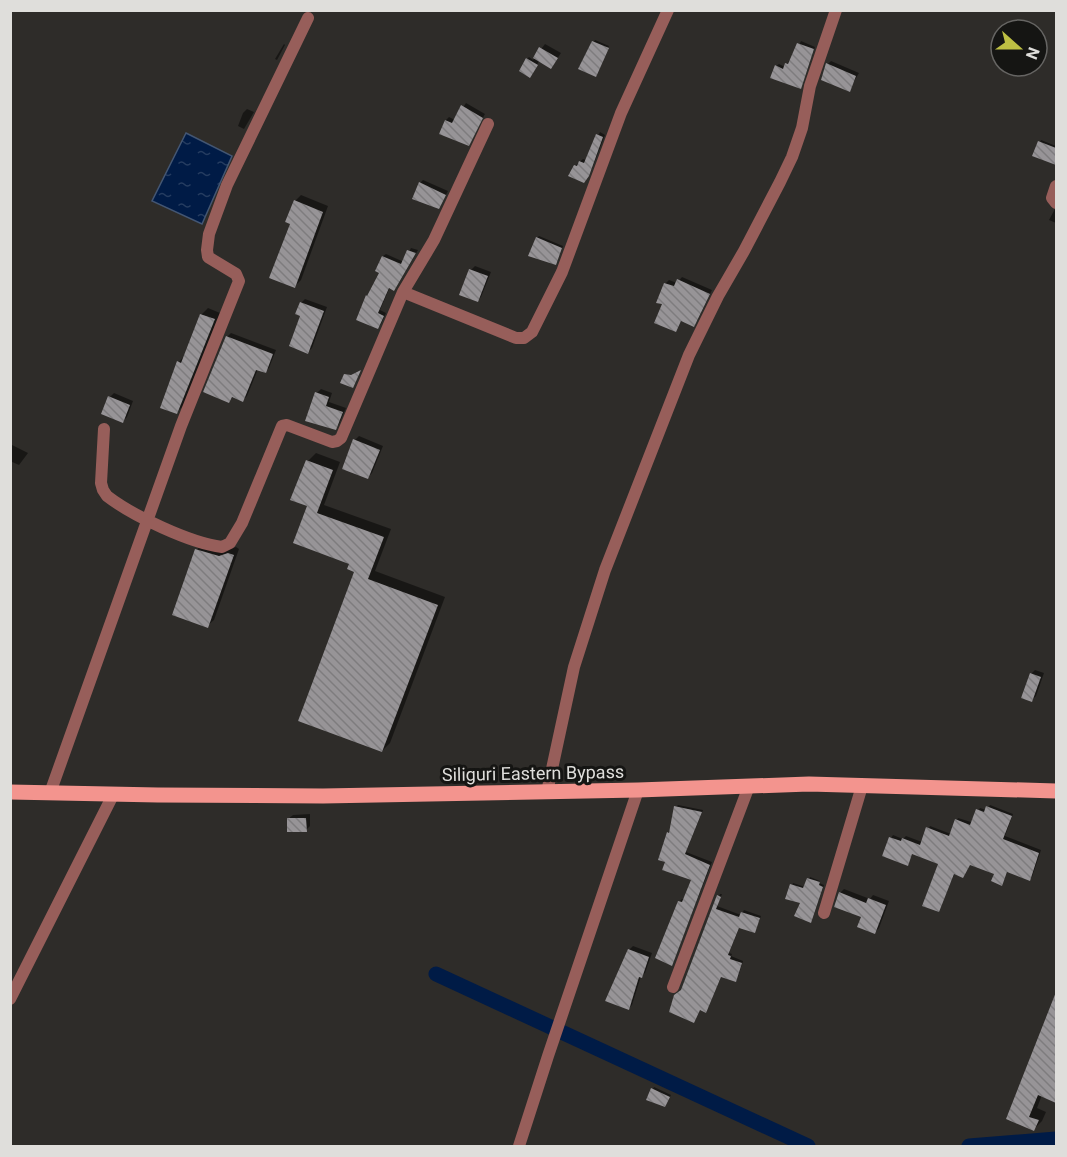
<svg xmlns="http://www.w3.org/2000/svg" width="1067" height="1157" font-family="Roboto,sans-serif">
  <defs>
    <pattern id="water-ripples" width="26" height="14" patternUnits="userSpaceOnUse" patternTransform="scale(1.5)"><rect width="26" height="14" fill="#001b46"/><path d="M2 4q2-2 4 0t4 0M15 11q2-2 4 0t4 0" fill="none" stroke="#253c60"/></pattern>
    <pattern id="building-back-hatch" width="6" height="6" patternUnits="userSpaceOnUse" patternTransform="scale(1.5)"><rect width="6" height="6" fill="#979497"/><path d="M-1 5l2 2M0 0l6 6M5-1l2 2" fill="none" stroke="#7e7c7e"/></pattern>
  </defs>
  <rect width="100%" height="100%" fill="#2e2c29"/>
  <!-- water -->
  <path fill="url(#water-ripples)" stroke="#435673" stroke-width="1.5" d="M 186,133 L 232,156 L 202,224 L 152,201 Z"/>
  <!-- shadow -->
  <path fill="#0007" d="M 595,40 L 609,46 L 597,73 L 594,42 Z
    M 801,41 L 815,47 L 801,88 L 776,66 L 779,64 L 785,67 L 789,61 L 791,62 Z
    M 284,44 L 285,45 L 277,60 L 275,59 Z
    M 545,44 L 561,53 L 551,68 L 539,61 L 532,74 L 527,59 L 529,57 L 533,60 Z
    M 831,61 L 859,73 L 849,90 L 828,64 Z
    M 466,103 L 485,114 L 468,144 L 441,133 L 446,120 L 449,117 L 455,120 Z
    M 247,109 L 254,112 L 244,129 L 238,126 L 243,113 Z
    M 600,132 L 605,135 L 591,171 L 587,179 L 575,166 L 583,159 L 586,160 Z
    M 1041,140 L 1056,146 L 1056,164 L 1034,155 Z
    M 423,180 L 448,191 L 439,207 L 420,183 Z
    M 301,195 L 328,206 L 301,280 L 295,286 L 292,224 L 295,201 Z
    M 1056,207 L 1056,223 L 1049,220 Z
    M 539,236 L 563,246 L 557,262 L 537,238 Z
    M 411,248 L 418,250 L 397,286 L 394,289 L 390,287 L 380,310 L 386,313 L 381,324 L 378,327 L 358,319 L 381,272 L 377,270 L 383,256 L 386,254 L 404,262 Z
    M 475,266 L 491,272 L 481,297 L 477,301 L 471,270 Z
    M 682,277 L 712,290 L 697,321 L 693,325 L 682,320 L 675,331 L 664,304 L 665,284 L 669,280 L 677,283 Z
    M 305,299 L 327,307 L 312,348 L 308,352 L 301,303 Z
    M 208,308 L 220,313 L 183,406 L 176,413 L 179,362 L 185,355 L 202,314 Z
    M 231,333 L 276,350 L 269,368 L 265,372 L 258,369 L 247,396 L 243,400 L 233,397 L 229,401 L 227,337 Z
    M 321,389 L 332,393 L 329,402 L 346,408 L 339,424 L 335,428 L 317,393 Z
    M 114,393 L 133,401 L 127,417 L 123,421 L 110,397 Z
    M 359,436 L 383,446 L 372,473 L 368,477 L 355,440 Z
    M 10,444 L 28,453 L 19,465 L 10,461 Z
    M 316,453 L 340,462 L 324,505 L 391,529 L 375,571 L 445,597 L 390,743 L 382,751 L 356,571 L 309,505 L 308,461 Z
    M 203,543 L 227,550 L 236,547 L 239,549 L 214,620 L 207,626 L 197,550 Z
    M 1035,670 L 1044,673 L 1036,696 L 1032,700 L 1031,674 Z
    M 678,805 L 703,810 L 686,852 L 712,862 L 672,964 L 680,901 L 682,899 L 685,901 L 693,879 L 668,833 L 671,830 L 676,807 Z
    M 990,805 L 1013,814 L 1005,836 L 1041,850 L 1032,877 L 1029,879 L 1008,871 L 1002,884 L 996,873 L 971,864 L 955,873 L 938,911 L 940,863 L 913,853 L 907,864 L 891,838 L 893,835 L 903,839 L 906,836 L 922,842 L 930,826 L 951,834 L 958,818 L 971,822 L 980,808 L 986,810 Z
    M 310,814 L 310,826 L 306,830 L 288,819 L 293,815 Z
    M 810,877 L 820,881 L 819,883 L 824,885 L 812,920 L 802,903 L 787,898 L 793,883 L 805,887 Z
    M 844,889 L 870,899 L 873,895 L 889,901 L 879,928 L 875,932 L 840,893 Z
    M 720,894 L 722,894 L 717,906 L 741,915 L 744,910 L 761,916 L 755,931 L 740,926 L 729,953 L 732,954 L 731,956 L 743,961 L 738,977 L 735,980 L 722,975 L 708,1008 L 700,1009 L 694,1021 L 682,990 Z
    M 633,946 L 652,953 L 645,973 L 641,976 L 632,1005 L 628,1009 L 629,950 Z
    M 1056,1003 L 1056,1101 L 1042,1095 L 1037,1108 L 1046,1112 L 1042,1121 L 1034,1129 L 1008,1118 Z
    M 654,1087 L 671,1095 L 666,1104 L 648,1099 Z"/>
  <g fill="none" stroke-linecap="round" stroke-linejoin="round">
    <!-- canal -->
    <path stroke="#001b46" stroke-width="15" d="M 436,974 L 808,1146
      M 969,1146 L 1056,1139"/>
  </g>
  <!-- building -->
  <path fill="url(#building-back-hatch)" d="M 592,41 L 609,48 L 596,77 L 578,69 Z
    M 797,43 L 814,49 L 801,89 L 770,78 L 775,65 L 783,69 L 785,63 L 788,64 Z
    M 539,47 L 558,58 L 551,69 L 533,58 Z
    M 526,58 L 538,65 L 530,78 L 519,71 Z
    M 826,63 L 856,76 L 850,92 L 821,80 Z
    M 461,105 L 483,118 L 469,146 L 439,134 L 445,120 L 452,123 Z
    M 596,134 L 603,137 L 589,176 L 584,183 L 568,176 L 574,165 L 577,166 L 579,161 L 584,163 Z
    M 1038,141 L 1056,148 L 1056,165 L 1032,156 Z
    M 419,182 L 446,195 L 439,209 L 412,199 Z
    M 294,200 L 323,212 L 295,288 L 269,278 L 290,224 L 285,222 Z
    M 536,237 L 562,248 L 556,265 L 528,256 Z
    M 407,250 L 416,253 L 394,291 L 389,288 L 378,313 L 384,316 L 378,329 L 356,320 L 366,295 L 367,296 L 379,273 L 375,271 L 382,256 L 401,264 Z
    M 469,269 L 488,276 L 478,302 L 459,295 Z
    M 677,279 L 710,294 L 694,327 L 681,321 L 676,332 L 654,323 L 662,304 L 656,303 L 664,283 L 674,286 Z
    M 300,302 L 324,311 L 308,354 L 289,346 L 300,316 L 295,314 Z
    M 200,314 L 215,319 L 177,414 L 160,408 L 177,361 L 181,363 Z
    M 226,336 L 273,354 L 266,373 L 256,370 L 243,402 L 232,397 L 229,403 L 203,392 Z
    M 361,370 L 353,388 L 340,383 L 344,374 L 351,375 Z
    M 315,392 L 329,397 L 326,406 L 343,412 L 336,430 L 305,421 Z
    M 108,396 L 130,405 L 123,423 L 101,414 Z
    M 353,439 L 380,450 L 368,479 L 342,469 Z
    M 306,460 L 333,470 L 317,513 L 384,537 L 368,579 L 438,605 L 382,752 L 298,721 L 354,572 L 347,569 L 349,564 L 293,543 L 307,506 L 290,500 Z
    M 195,549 L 219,556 L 228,553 L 234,555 L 208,628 L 172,615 Z
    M 1030,673 L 1041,677 L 1032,702 L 1021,698 Z
    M 674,806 L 702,812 L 685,854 L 710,865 L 672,966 L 655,958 L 678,901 L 682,902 L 691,880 L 662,870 L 665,862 L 658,860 L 667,832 L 669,833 Z
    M 986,806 L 1012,816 L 1003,839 L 1039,853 L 1030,881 L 1007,872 L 1002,886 L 991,881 L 994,874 L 970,865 L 963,878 L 954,874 L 939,912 L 922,906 L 938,864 L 912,854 L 908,866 L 882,856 L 889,837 L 901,841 L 902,838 L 920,845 L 926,827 L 949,836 L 955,819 L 970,825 L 976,809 L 984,812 Z
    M 287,818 L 306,818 L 307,832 L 287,832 Z
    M 807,878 L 820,882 L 819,885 L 823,887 L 811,923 L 794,916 L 800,903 L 785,899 L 790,884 L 803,888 Z
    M 839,892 L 866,903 L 868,898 L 886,905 L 875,934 L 857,927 L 861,917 L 834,907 Z
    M 717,895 L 721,897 L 716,909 L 739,917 L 741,912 L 760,918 L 755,933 L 739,928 L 728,955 L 731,956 L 730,959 L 742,963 L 736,982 L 721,977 L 706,1013 L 700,1010 L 694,1023 L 669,1012 L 674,995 L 681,990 Z
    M 628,949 L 649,957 L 642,978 L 639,977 L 629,1010 L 605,1001 Z
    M 1056,992 L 1056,1103 L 1038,1095 L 1029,1117 L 1039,1120 L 1034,1131 L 1006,1119 Z
    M 651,1088 L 670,1097 L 665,1107 L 646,1100 Z"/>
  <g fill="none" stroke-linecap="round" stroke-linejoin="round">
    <!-- minor -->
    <path stroke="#975e5a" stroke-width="12" d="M 1056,186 L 1052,198 L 1056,203
      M 403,292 L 434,240 L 488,124
      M 104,429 L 101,483 L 103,490 L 107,496 C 133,516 190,543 222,547 L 230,543 L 242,523 L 282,426 L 287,425 L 332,442 L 337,441 L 341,438 L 403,292 L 516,338 L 524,338 L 532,332 L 562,272 L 621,113 L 668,10
      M 547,792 L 574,667 L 605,570 L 689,355 L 718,296 L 744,251 L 780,182 L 792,157 L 802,128 L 810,86 L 836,10
      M 50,793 L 181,426 L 239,281 L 236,274 L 208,257 L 207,250 L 209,234 L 227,185 L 308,18
      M 824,913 L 862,786
      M 673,987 L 749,786
      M 10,999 L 113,795
      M 519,1146 L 548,1056 L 638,790"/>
    <!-- primary -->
    <path stroke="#f3948e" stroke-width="15" d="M 10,792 L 158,795 L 323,796 L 638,790 L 809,784 L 1056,791"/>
  </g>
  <g text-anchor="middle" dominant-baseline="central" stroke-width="6" stroke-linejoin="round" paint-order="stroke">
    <!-- street labels -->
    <g font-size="18" fill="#dfdedb" stroke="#151513">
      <text transform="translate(533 773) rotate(-1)">Siliguri Eastern Bypass</text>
    </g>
  </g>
  <!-- border -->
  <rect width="1067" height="1157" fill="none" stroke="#dfdedb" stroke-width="24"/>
  <!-- north arrow -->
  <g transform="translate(1019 48) rotate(111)"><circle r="28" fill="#151513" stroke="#666563" stroke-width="1.5"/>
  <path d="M0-4.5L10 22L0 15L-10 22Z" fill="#bdbf43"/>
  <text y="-9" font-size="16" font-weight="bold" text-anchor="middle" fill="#dfdedb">N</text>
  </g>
</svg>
